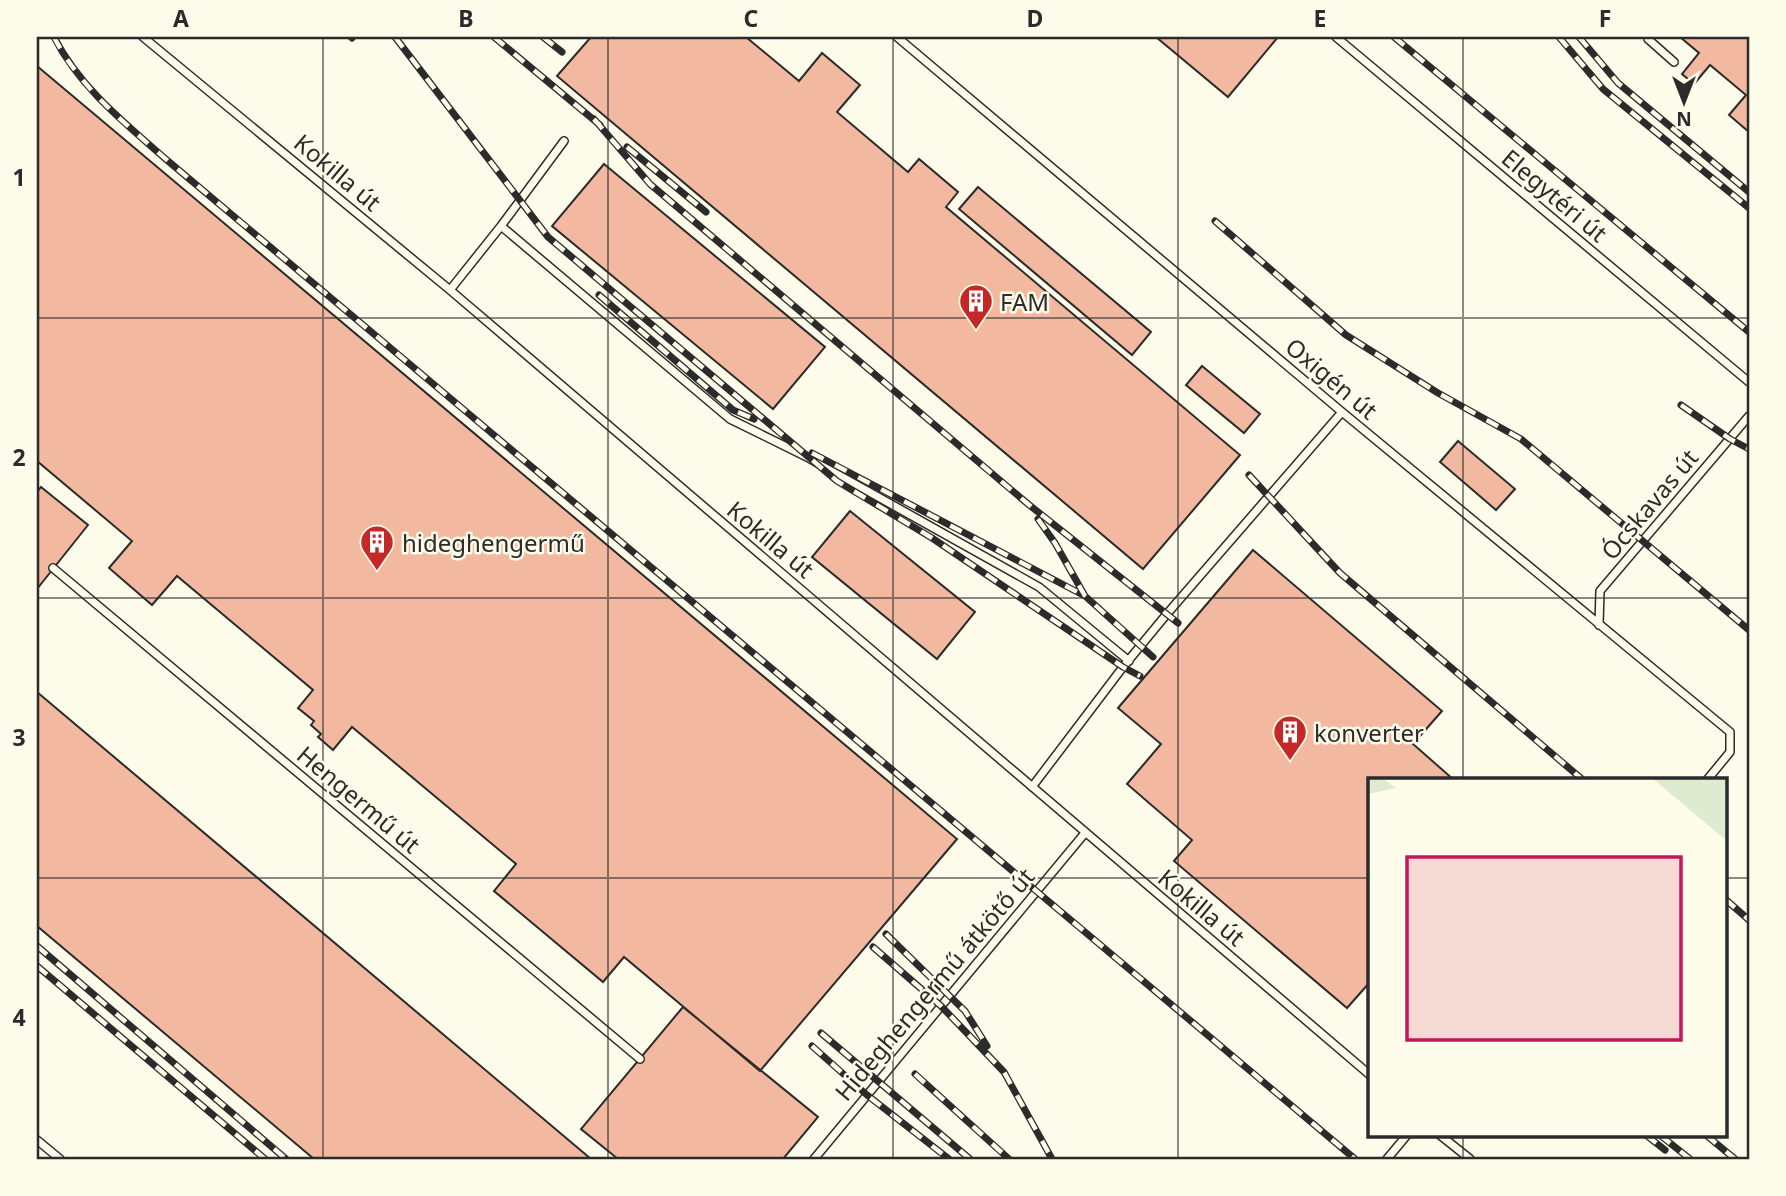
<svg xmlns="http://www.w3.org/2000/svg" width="1786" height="1196" font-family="'Noto Sans',sans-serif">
  <rect width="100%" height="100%" fill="#fdfbea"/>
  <!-- building -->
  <path fill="#f2b8a0" stroke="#2b2b2b" stroke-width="2" d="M 591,37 L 746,37 L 799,81 L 822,53 L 860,85 L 837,112 L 908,172 L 919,159 L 958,192 L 946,207 L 1240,455 L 1143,569 L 557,76 Z
    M 1156,37 L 1278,37 L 1228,97 Z
    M 1680,37 L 1746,37 L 1749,39 L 1749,132 L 1729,115 L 1746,95 L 1710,65 L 1694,84 L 1682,74 L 1699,53 Z
    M 37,66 L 957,839 L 760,1071 L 624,957 L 603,982 L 494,891 L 516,864 L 352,727 L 333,750 L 318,737 L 321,734 L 311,725 L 314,721 L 298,708 L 313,690 L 177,576 L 152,605 L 109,568 L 132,541 L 37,461 Z
    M 604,164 L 825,347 L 773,409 L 552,226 Z
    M 978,187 L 1151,332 L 1132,355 L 959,209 Z
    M 1202,366 L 1260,414 L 1244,433 L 1186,385 Z
    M 1458,441 L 1515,489 L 1496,510 L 1440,462 Z
    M 41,487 L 88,525 L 37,589 L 37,492 Z
    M 850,511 L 975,612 L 937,659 L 812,557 Z
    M 1253,550 L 1442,711 L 1413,744 L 1454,780 L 1370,780 L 1370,982 L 1347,1008 L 1174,861 L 1192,840 L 1127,784 L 1161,744 L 1118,708 Z
    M 37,692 L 591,1159 L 314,1159 L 37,926 Z
    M 683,1007 L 818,1117 L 783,1159 L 618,1159 L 581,1129 Z"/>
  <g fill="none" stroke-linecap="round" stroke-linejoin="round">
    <!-- lane casing -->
    <g stroke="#2b2b2b" stroke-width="10">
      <path id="lane" d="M 143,37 L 450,290 L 1370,1075
        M 897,37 L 1342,412 L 1730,732 L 1730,752 L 1707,780
        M 1336,37 L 1749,382
        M 1650,37 L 1648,39 L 1674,62
        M 501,226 L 730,419 L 805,456 L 1039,587 L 1129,661
        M 450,290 L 501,226 L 564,141
        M 53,568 L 640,1059
        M 1599,625 L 1600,591 L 1749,416
        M 1032,787 L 1123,667 L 1166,615 L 1342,412
        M 1440,1135 L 1470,1159
        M 37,1140 L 60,1159
        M 814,1159 L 1085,833
        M 1387,1159 L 1407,1135"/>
    </g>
    <!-- lane -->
    <use href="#lane" stroke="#fdfbea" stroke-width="7"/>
    <!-- rail casing -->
    <g stroke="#2b2b2b" stroke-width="7">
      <path id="rail" d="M 54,37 C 80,88 126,124 168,161 L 1355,1159
        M 351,37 L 352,38
        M 395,37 L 548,237 L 837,481 L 932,538 L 1123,667 L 1140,676
        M 494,37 L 600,125
        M 543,37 L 562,52
        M 1394,37 L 1749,332
        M 1559,37 L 1603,89 L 1749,208
        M 1579,37 L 1618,83 L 1749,192
        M 594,119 L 650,184 L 1028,504 L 1178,623
        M 627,147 L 706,212
        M 1215,221 L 1346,335 L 1438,393 L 1521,439 L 1749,630
        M 599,295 L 733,410 L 754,419
        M 1681,405 L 1730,439 L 1749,449
        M 812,453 L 1085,596
        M 1249,475 L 1340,573 L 1583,780
        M 1038,519 L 1055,543 L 1085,596 L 1153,657
        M 1725,899 L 1749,920
        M 886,934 L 965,1011 L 987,1046
        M 37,946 L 286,1159
        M 873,947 L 941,1006 L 1004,1072 L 1052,1159
        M 37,966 L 265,1159
        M 821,1033 L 970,1159
        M 812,1046 L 867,1095 L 949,1159
        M 915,1074 L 1009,1159
        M 1646,1135 L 1665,1150
        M 1660,1135 L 1690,1159
        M 1706,1135 L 1735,1159"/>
    </g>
    <!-- rail -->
    <use href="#rail" stroke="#fdfbea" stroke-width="4.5" stroke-dasharray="13" stroke-linecap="butt"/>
  </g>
  <!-- grid -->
  <path fill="none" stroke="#2b2b2b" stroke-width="2" stroke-opacity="0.55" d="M 323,37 L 323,1159M 608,37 L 608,1159M 893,37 L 893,1159M 1178,37 L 1178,1159M 1463,37 L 1463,780M 37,318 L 1749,318M 37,598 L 1749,598M 37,878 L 1370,878M 1725,878 L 1749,878M 1463,1135 L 1463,1159"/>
  <!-- icons -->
  <defs>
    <g id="building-pin" transform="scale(1.75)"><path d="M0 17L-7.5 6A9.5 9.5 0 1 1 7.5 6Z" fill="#c62828" stroke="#fdfbea"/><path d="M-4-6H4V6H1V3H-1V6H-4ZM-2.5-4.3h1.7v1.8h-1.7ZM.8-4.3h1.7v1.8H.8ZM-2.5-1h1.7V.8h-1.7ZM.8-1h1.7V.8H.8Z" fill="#fff"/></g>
  </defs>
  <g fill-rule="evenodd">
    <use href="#building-pin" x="976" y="301"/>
    <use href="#building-pin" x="377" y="542"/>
    <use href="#building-pin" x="1290" y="732"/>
  </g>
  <g text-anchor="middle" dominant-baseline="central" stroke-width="5" stroke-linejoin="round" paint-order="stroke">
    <!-- street labels -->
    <g font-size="24" fill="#2b2b2b" stroke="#fdfbea">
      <text transform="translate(338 172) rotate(40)">Kokilla út</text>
      <text transform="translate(1555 195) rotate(40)">Elegytéri út</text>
      <text transform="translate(1332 378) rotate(40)">Oxigén út</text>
      <text transform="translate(1649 504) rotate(-50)">Ócskavas út</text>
      <text transform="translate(771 539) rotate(40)">Kokilla út</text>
      <text transform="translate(359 799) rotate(40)">Hengermű út</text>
      <text transform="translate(1202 907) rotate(40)">Kokilla út</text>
      <text transform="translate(934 984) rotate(-50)">Hideghengermű átkötő út</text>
    </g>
    <!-- poi labels -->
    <g font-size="24" fill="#2b2b2b" stroke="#fdfbea" text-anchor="start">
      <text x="1000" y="301">FAM</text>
      <text x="402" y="542">hideghengermű</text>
      <text x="1314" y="732">konverter</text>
    </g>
  </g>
  <!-- overview -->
  <g transform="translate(1368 778)">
    <rect width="359" height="359" fill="#fdfbea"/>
    <path d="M 0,0 L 14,0 L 28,10 L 0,16 ZM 284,0 L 359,0 L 359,63 L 303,16 Z" fill="#deebd1"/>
    <path fill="#c2185b" fill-opacity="0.15" stroke="#c2185b" stroke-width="3.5" d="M 39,79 L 313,79 L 313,262 L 39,262 Z"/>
    <rect width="359" height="359" fill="none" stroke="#2b2b2b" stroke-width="3.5"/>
  </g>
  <!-- border -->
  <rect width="1786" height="1196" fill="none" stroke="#fdfbea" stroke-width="77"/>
  <!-- north arrow -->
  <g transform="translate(1684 102) rotate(180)" stroke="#fdfbea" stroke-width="5" paint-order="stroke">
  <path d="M0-5L12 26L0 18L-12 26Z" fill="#2b2b2b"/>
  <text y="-10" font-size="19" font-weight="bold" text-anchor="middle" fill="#2b2b2b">N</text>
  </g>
  <rect x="38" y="38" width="1710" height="1120" fill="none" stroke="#2b2b2b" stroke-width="2.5"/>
  <g font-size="23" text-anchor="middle" font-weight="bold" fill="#2b2b2b">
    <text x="181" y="27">A</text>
    <text x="466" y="27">B</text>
    <text x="751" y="27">C</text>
    <text x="1035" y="27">D</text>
    <text x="1320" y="27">E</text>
    <text x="1605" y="27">F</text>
    <text x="19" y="186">1</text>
    <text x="19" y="466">2</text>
    <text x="19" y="746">3</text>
    <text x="19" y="1026">4</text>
  </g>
</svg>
